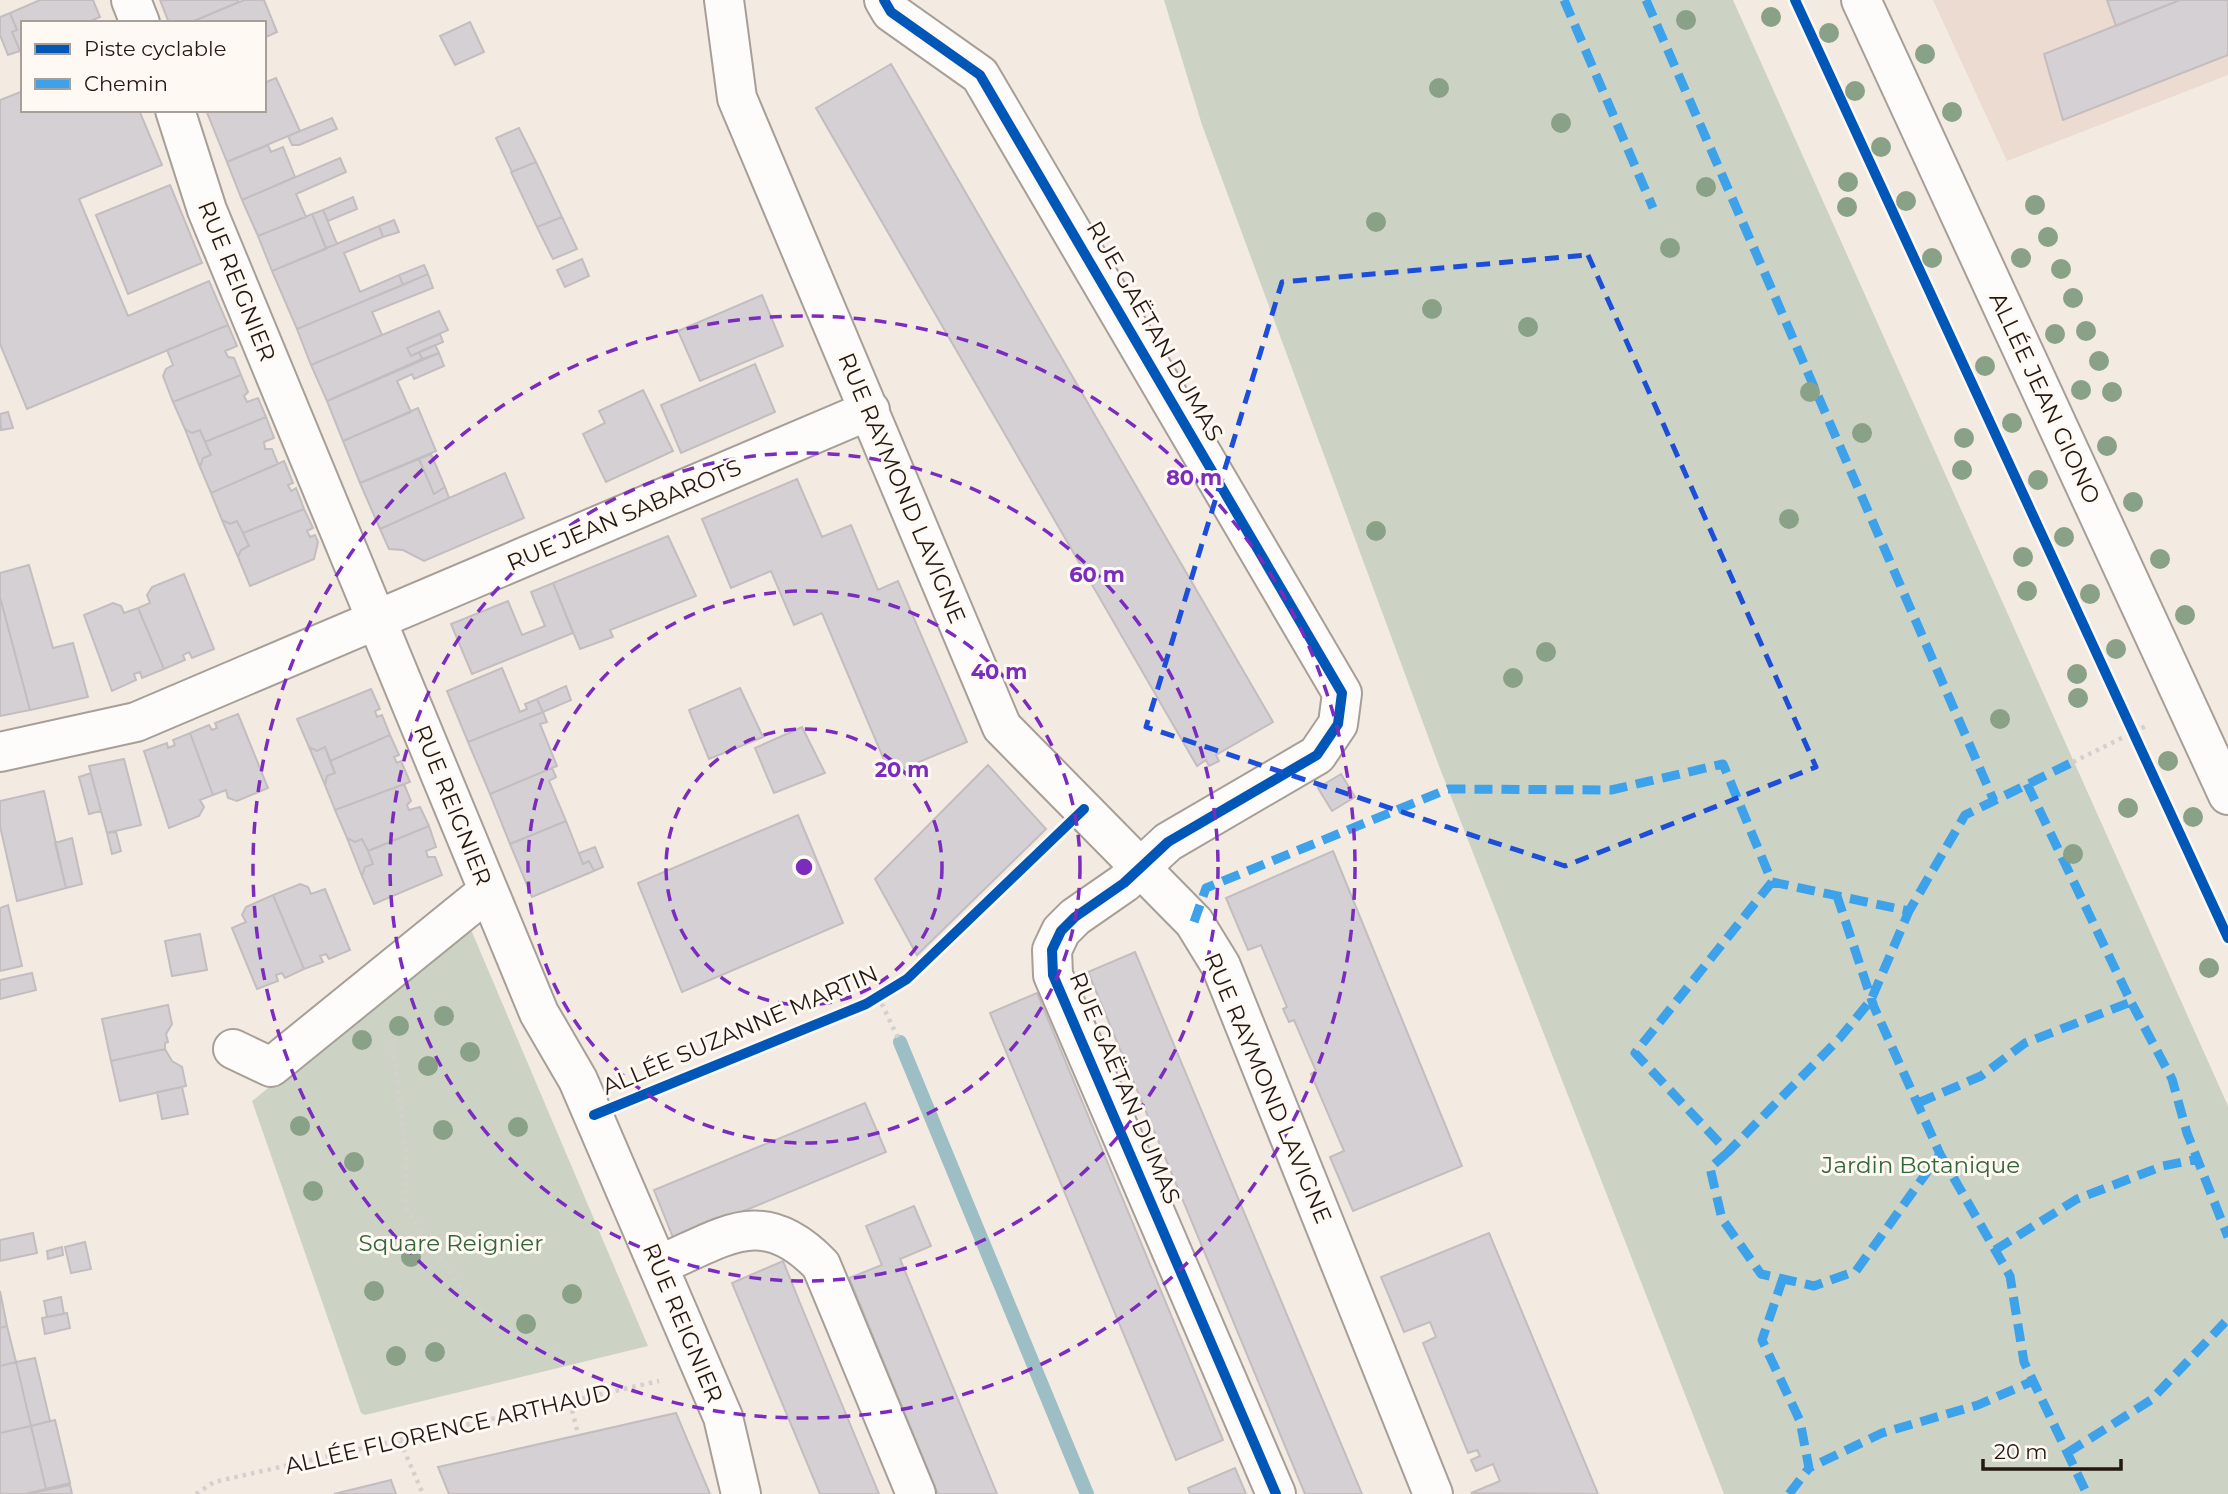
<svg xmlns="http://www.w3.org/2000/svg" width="2228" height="1494" font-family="Montserrat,sans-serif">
  <rect width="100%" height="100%" fill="#f3eae2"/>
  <!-- education -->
  <path fill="#ecdbd1" d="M 1933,0 L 2228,0 L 2228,75 L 2007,161 Z"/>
  <!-- green -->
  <path fill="#ccd3c5" d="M 1164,0 L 1733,0 L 2228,1106 L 2228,1494 L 1724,1494 L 1439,766 L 1202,125 Z
    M 469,925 L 648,1346 L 365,1415 L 361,1413 L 252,1101 Z"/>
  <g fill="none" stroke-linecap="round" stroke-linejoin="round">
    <!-- stream -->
    <path stroke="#9dbec5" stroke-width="14" d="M 900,1042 L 1087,1494"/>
  </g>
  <!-- building -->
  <path fill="#d5d0d3" stroke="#c3bdc0" stroke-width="2" d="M 40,0 L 93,0 L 100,17 L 86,23 L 23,23 L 23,49 L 20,51 L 12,32 L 17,30 L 10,13 Z
    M 160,0 L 238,0 L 239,2 L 189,23 L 169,23 Z
    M 244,0 L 264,0 L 277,32 L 264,38 L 264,23 L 189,23 Z
    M 2107,0 L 2180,0 L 2116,26 Z
    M 2180,0 L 2228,0 L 2228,55 L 2063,120 L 2044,54 Z
    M 10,13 L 17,30 L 12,32 L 20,51 L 8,55 L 0,35 L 0,17 Z
    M 470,22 L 484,52 L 455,65 L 440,36 Z
    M 891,64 L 1273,722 L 1216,755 L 1219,761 L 1209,766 L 1206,760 L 1197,766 L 816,108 Z
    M 276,78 L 300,131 L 227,162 L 206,110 L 264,110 L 264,83 Z
    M 23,91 L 23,110 L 139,110 L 162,165 L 79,199 L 128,316 L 209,281 L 228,325 L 27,409 L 0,344 L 0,100 Z
    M 332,118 L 337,129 L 299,145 L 292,145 L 288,136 Z
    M 519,128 L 536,162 L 512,172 L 496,138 Z
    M 268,145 L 271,152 L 283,147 L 295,177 L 242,200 L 227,162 Z
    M 340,158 L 346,172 L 296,194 L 306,217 L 258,236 L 242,200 Z
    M 536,162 L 562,217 L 537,227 L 511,172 Z
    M 170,185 L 202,263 L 128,294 L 96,215 Z
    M 353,197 L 357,209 L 328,221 L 323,210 Z
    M 323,210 L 337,244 L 326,248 L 312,214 Z
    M 312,214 L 326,249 L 272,271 L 258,236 Z
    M 562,217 L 577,249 L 553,259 L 537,227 Z
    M 394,220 L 399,232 L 383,237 L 379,226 Z
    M 379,226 L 383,237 L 344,253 L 360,292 L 399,275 L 403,285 L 297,329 L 272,271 Z
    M 582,259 L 589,276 L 565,287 L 557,270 Z
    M 424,265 L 428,274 L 403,285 L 399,275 Z
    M 428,274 L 433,288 L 372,312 L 382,335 L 311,365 L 297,329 Z
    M 762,295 L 783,346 L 700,381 L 678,331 Z
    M 439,311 L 448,330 L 407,348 L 411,356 L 419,352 L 422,359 L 327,401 L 311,365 Z
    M 228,325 L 237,346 L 225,351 L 228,357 L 234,358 L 241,375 L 173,402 L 163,376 L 166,369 L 173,365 L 167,350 Z
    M 440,334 L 443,342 L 411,356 L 407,348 Z
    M 435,345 L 439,353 L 422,359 L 419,352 Z
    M 439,353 L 444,366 L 414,379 L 412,374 L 397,381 L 411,412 L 343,441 L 327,401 Z
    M 755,364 L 775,412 L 681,453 L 661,405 Z
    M 241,375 L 248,392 L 244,396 L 247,402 L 258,398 L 266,417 L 205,442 L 200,430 L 192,433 L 185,429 L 173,402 Z
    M 643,390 L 673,451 L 606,482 L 583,434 L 605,423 L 599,411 Z
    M 418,408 L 436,451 L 360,483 L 343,441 Z
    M 8,412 L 13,428 L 1,430 L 0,414 Z
    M 266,417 L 274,438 L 264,442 L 265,449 L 272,449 L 278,464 L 211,493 L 200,467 L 203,458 L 211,455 L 205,442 Z
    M 185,429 L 192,433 L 200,430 L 211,455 L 203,458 L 200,467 Z
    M 431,454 L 445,487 L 434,494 L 419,459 Z
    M 419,459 L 434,494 L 445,487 L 449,498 L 380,529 L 360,483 Z
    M 284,461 L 293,483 L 288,485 L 291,491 L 296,488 L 304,509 L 243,533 L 237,521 L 230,524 L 222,520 L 211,493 Z
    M 505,473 L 524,518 L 424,561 L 403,550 L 389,549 L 380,529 Z
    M 797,479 L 822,537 L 851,525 L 878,590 L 898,581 L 967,742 L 890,774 L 822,613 L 794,625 L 771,571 L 731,588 L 702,519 Z
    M 304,509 L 313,528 L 307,531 L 310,537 L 315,535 L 318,542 L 314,559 L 250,586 L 238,557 L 241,550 L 249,546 L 243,533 Z
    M 222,520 L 230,524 L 237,521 L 243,533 L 249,546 L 241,550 L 238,557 Z
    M 668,536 L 696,596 L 610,630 L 613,637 L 580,649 L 553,583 Z
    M 29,565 L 53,648 L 73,643 L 88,697 L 30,710 L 0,597 L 0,573 Z
    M 184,574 L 214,649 L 192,658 L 189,652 L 183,655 L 185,660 L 164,669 L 138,608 L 150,603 L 147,595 L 152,587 Z
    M 553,583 L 573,633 L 472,674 L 451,624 L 508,601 L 522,635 L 545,626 L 531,592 Z
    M 0,597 L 30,710 L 0,716 Z
    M 113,603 L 121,606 L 124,613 L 138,608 L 164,669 L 142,678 L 140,672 L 134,674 L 136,680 L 112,691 L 84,615 Z
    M 502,668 L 520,712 L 527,709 L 525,704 L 537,699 L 543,712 L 468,742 L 447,691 Z
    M 566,686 L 571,700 L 543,712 L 537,699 Z
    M 740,688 L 763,737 L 709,759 L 689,710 Z
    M 371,689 L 380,709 L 375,711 L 377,717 L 382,715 L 390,735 L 330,761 L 325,747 L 317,751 L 309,747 L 297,719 Z
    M 543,712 L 547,722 L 540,724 L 557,766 L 490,794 L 468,742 Z
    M 238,714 L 268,788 L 237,801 L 228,798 L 226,790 L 213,795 L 190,733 L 209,725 L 212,730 L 217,728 L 215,723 Z
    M 802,727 L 825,773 L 774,793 L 755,748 Z
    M 190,733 L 213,795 L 200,800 L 204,807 L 199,816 L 169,828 L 144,751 L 167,743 L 168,748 L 175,745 L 173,740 Z
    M 390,735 L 399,755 L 394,757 L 397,763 L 401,761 L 410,782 L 335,810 L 325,785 L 327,776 L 335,773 L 330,761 Z
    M 309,747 L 317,751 L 325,747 L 335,773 L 327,776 L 325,785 Z
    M 124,759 L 141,825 L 107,833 L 89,766 Z
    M 988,765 L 1046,829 L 917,955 L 875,879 Z
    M 552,768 L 556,777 L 549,781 L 566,821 L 510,844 L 490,794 Z
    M 91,773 L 101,811 L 89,814 L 79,777 Z
    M 1341,774 L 1355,797 L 1332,811 L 1318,788 Z
    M 404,784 L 411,801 L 407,805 L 409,810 L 420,807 L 429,826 L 368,851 L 362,839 L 355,842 L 347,838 L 335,810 Z
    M 44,791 L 66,888 L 17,901 L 0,826 L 0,801 Z
    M 798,815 L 843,923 L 682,992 L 638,883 Z
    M 566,821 L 583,864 L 589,861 L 594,871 L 532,897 L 510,844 Z
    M 429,826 L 436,847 L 426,851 L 428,857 L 435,857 L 442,875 L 374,904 L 362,876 L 365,867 L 373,864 L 368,851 Z
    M 116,832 L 121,851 L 112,854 L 107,833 Z
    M 72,838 L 82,884 L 66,888 L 55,843 Z
    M 347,838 L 355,842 L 362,839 L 368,851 L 373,864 L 365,867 L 362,876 Z
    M 595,847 L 603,867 L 594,871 L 589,861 L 583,864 L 579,853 Z
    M 1333,851 L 1462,1166 L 1353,1211 L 1330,1157 L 1344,1151 L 1311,1074 L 1316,1071 L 1294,1020 L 1289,1022 L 1283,1009 L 1287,1007 L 1261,945 L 1248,950 L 1226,898 Z
    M 300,884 L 308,887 L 311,894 L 325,889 L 350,950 L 329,959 L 326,954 L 320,956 L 323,962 L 304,969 L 273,895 Z
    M 273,895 L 304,969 L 285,978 L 282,973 L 276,975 L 278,981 L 257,989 L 232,928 L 246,922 L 242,915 L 246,907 Z
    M 8,905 L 22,966 L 0,971 L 0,908 Z
    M 200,934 L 207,970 L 172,976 L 165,941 Z
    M 1135,952 L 1362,1494 L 1305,1494 L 1088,972 Z
    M 32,973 L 36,990 L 0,999 L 0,980 Z
    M 1037,993 L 1223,1440 L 1176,1460 L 990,1013 Z
    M 168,1005 L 172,1024 L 166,1034 L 168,1042 L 165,1043 L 165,1049 L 111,1061 L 102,1019 Z
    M 165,1049 L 172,1061 L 182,1067 L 186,1086 L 120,1101 L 111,1061 Z
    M 182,1087 L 188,1114 L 162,1119 L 157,1092 Z
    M 865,1103 L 886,1152 L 674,1240 L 654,1190 Z
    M 914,1206 L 931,1246 L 900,1259 L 997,1494 L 938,1494 L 849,1278 L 882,1265 L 866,1226 Z
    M 33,1233 L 37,1253 L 0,1261 L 0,1240 Z
    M 1489,1233 L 1598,1494 L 1471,1493 L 1500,1481 L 1493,1464 L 1476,1471 L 1471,1460 L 1480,1456 L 1477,1450 L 1468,1453 L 1423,1343 L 1436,1337 L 1430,1322 L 1404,1332 L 1381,1277 Z
    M 85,1242 L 91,1269 L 71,1273 L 65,1247 Z
    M 62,1247 L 63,1255 L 48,1259 L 47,1251 Z
    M 783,1261 L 802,1308 L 879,1494 L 820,1494 L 732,1283 Z
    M 0,1291 L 7,1326 L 0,1328 Z
    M 61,1297 L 64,1314 L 47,1317 L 44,1301 Z
    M 67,1313 L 70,1328 L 45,1334 L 42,1318 Z
    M 7,1326 L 16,1362 L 0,1366 L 0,1328 Z
    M 35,1358 L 50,1421 L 31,1426 L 16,1362 Z
    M 16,1362 L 31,1426 L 0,1433 L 0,1366 Z
    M 676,1413 L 710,1494 L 449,1494 L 438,1467 Z
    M 55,1420 L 70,1483 L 46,1489 L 31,1426 Z
    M 31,1426 L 46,1489 L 25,1494 L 0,1494 L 0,1433 Z
    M 1235,1468 L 1246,1494 L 1190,1494 L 1188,1488 Z
    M 391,1480 L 396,1494 L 334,1494 Z
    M 70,1485 L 72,1494 L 28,1494 Z"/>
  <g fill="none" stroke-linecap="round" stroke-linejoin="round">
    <!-- minor casing -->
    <g stroke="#a79f97" stroke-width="42">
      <path id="minor" d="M 131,0 L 140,23
        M 724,0 L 737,98 L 1002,727 L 1194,922 L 1221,966 L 1433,1494
        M 884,0 L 891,12 L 980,75 L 1342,693 L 1338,724 L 1317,755 L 1168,842 L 1124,883 L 1075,917 L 1061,931 L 1052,950 L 1053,975 L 1276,1494
        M 1861,0 L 2228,795
        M 175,110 L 207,210 L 539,1013 L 578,1080 L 723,1417 L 741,1494
        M 0,752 L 136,722 L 870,410
        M 233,1049 L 271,1067 L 488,891
        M 659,1265 C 725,1237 762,1204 821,1265 L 916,1494"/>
    </g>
    <!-- path -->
    <path stroke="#d4d0ce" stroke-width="4.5" stroke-dasharray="3.5 5" stroke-linecap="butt" d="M 2073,762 L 2148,725
      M 878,996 L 900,1042
      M 395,1022 L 392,1042 L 406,1150 L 405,1207 L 472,1304 L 492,1321 L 561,1356
      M 570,1402 L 578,1434
      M 400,1441 L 423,1494
      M 196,1494 L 214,1482 L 659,1381"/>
    <!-- minor -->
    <use href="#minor" stroke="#fdfcfb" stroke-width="38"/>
    <!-- quiet -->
    <path stroke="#3ea2ea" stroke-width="9" stroke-dasharray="18 9" stroke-linecap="butt" d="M 1564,0 L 1653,208
      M 1646,0 L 1994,801
      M 2027,784 L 2131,1002 L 2172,1079 L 2187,1133 L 2228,1237
      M 1772,882 L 1635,1053 L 1728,1152 L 1839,1039 L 1871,1000 L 1909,911
      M 1194,922 L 1206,888 L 1448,789 L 1611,790 L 1723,764 L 1772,882 L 1909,911 L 1965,815 L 2073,762
      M 1918,1103 L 1981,1076 L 2025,1043 L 2131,1002
      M 1728,1152 L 1710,1168 L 1722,1219 L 1761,1274 L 1814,1286 L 1856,1271 L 1940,1154 L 1874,1007 L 1837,896
      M 1940,1154 L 2010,1276 L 2024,1362 L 2087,1494
      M 1995,1250 L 2077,1199 L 2163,1166 L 2197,1159
      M 1783,1278 L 1762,1340 L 1800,1421 L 1809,1468 L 1882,1433 L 1978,1405 L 2033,1381
      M 2067,1453 L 2151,1400 L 2228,1319
      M 1789,1494 L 1809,1468"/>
    <!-- cycleway casing -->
    <g stroke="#fff9f4" stroke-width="15">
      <path id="cycleway" d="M 884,0 L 891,12 L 980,75 L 1342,693 L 1338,724 L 1317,755 L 1168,842 L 1124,883 L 1075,917 L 1061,931 L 1052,950 L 1053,975 L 1276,1494
        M 1795,0 L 2228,938
        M 594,1115 L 866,1004 L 907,979 L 1084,809"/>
    </g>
    <!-- cycleway -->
    <use href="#cycleway" stroke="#0057b8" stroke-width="10"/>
  </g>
  <!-- trees -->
  <g fill="#89a186">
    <circle cx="1771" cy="17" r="10"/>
    <circle cx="1686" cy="20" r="10"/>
    <circle cx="1829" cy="33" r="10"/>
    <circle cx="1925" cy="54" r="10"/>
    <circle cx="1439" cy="88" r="10"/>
    <circle cx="1855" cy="91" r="10"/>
    <circle cx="1952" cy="112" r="10"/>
    <circle cx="1561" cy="123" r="10"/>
    <circle cx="1881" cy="147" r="10"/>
    <circle cx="1848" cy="182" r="10"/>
    <circle cx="1706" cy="187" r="10"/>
    <circle cx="1906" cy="201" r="10"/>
    <circle cx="2035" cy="205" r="10"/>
    <circle cx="1847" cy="207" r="10"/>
    <circle cx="1376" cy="222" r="10"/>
    <circle cx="2048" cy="237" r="10"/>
    <circle cx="1670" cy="248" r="10"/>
    <circle cx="1932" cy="258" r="10"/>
    <circle cx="2021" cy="258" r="10"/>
    <circle cx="2061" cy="269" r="10"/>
    <circle cx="2073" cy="298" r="10"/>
    <circle cx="1432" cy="309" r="10"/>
    <circle cx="1528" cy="327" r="10"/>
    <circle cx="2086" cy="331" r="10"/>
    <circle cx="2055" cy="334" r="10"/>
    <circle cx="2099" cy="361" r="10"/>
    <circle cx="1985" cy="366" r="10"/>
    <circle cx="2081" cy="390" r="10"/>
    <circle cx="1810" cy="392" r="10"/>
    <circle cx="2112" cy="392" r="10"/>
    <circle cx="2012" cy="423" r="10"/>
    <circle cx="1862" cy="433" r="10"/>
    <circle cx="1964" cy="438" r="10"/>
    <circle cx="2107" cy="446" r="10"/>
    <circle cx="1962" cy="470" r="10"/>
    <circle cx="2038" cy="480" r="10"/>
    <circle cx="2133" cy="502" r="10"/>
    <circle cx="1789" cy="519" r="10"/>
    <circle cx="1376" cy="531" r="10"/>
    <circle cx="2064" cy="537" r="10"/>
    <circle cx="2023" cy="557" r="10"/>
    <circle cx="2160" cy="559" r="10"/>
    <circle cx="2027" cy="591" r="10"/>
    <circle cx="2090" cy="594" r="10"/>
    <circle cx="2185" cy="615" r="10"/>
    <circle cx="2116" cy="649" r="10"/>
    <circle cx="1546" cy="652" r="10"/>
    <circle cx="2077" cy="674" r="10"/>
    <circle cx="1513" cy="678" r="10"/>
    <circle cx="2078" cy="698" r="10"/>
    <circle cx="2000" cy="719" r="10"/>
    <circle cx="2168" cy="761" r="10"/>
    <circle cx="2128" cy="808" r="10"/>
    <circle cx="2193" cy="817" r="10"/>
    <circle cx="2073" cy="854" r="10"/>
    <circle cx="2209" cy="968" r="10"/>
    <circle cx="444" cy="1016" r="10"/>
    <circle cx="399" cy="1026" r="10"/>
    <circle cx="362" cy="1040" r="10"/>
    <circle cx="470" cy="1052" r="10"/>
    <circle cx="428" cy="1066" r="10"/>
    <circle cx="300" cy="1126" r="10"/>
    <circle cx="518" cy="1127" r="10"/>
    <circle cx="443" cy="1130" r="10"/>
    <circle cx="354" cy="1162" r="10"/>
    <circle cx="313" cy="1191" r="10"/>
    <circle cx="411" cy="1257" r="10"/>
    <circle cx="374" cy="1291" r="10"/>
    <circle cx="572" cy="1294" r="10"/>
    <circle cx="526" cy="1324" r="10"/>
    <circle cx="435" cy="1352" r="10"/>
    <circle cx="396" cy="1356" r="10"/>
  </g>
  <!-- marked area -->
  <path fill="none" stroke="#1d4ed8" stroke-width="5" stroke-dasharray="14 9" stroke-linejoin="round" d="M 1588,255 L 1816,767 L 1565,866 L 1146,727 L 1282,282 Z"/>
  <!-- distance rings -->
  <g fill="none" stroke="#7b2cbf" stroke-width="3.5" stroke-dasharray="12 9">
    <circle cx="804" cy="867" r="138"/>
    <circle cx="804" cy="867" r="276"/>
    <circle cx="804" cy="867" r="414"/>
    <circle cx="804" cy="867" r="551"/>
  </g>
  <g text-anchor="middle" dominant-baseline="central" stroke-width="6" stroke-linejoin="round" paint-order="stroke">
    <!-- street labels -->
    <g font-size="23" fill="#241910" stroke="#fff9f4">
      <text transform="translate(237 281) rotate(68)">RUE REIGNIER</text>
      <text transform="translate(1155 331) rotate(60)">RUE GAËTAN DUMAS</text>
      <text transform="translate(2045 398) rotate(65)">ALLÉE JEAN GIONO</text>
      <text transform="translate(902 488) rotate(67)">RUE RAYMOND LAVIGNE</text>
      <text transform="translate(624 515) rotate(-23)">RUE JEAN SABAROTS</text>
      <text transform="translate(453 805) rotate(68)">RUE REIGNIER</text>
      <text transform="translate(740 1030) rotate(-23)">ALLÉE SUZANNE MARTIN</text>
      <text transform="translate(1125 1088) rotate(67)">RUE GAËTAN DUMAS</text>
      <text transform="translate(1268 1088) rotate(67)">RUE RAYMOND LAVIGNE</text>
      <text transform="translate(683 1323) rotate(67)">RUE REIGNIER</text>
      <text transform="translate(448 1429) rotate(-13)">ALLÉE FLORENCE ARTHAUD</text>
    </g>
    <!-- park labels -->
    <g font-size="23" fill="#33653a" stroke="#fff9f4">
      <text x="1921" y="1165">Jardin Botanique</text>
      <text x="451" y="1243">Square Reignier</text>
    </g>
  </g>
  <circle cx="804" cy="867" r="10" fill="#7b2cbf" stroke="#fff9f4" stroke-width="3.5"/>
  <g font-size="21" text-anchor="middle" font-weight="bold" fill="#7b2cbf" stroke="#fff9f4" stroke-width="6" stroke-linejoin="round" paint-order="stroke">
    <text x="1194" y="485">80 m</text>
    <text x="1097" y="582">60 m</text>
    <text x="999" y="679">40 m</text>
    <text x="902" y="777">20 m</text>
  </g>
  <!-- legend -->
  <rect x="21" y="21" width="245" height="91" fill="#fff9f4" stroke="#a79f99" stroke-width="2"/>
  <rect x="35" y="44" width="35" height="10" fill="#0057b8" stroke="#a79f99" stroke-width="2"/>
  <text x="84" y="56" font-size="21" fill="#241910">Piste cyclable</text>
  <rect x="35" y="79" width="35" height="10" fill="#3ea2ea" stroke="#a79f99" stroke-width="2"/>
  <text x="84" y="91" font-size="21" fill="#241910">Chemin</text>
  <!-- scale -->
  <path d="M1983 1459v10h138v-10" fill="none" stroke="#241910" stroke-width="3.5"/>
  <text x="1994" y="1459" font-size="21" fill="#241910" stroke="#fff9f4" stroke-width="5" paint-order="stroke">20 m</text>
</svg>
